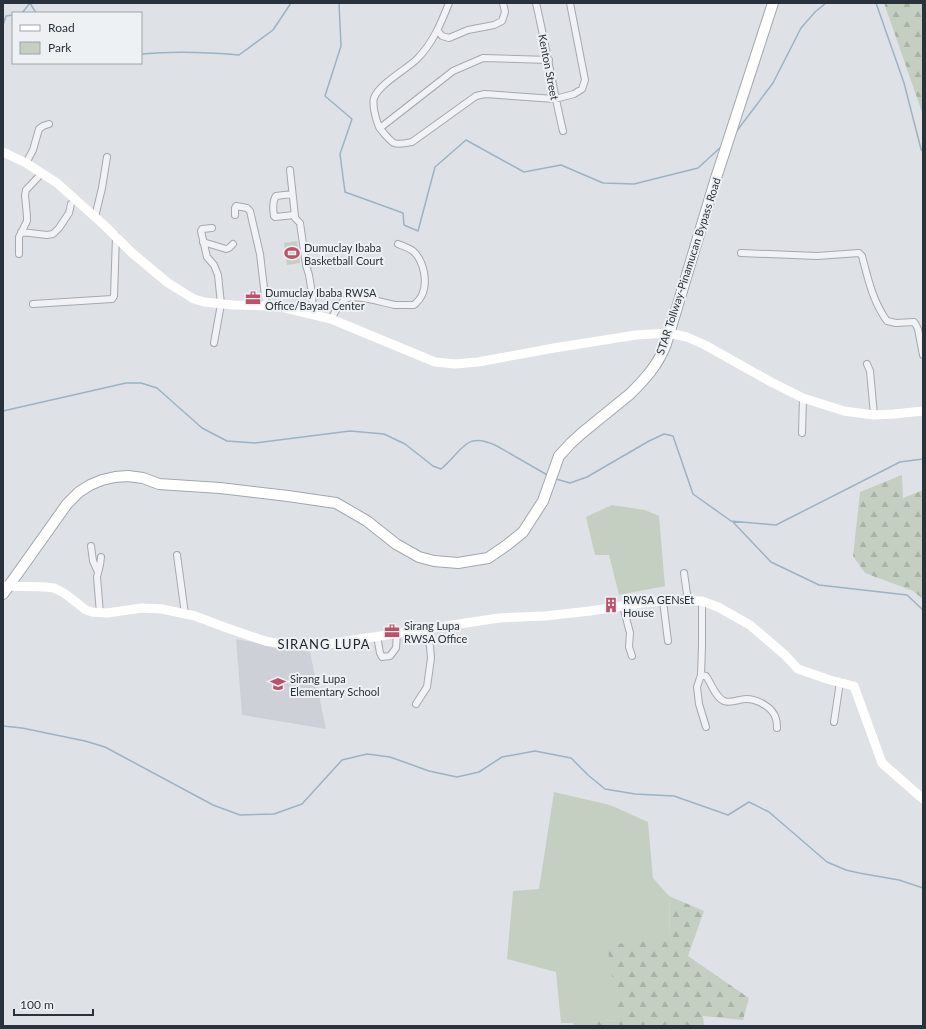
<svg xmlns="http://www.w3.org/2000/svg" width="926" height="1029" font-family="Lato,sans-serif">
  <defs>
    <pattern id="forest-firs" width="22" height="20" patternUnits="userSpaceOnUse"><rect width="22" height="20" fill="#c5cfc1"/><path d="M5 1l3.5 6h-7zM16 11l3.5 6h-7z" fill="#a9b2a7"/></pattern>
  </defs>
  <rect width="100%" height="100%" fill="#dee2e6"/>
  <!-- built -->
  <path fill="#cdd1d7" d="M 236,639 L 310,652 L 326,729 L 242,715 Z"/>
  <!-- green -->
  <path fill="#c5cfc1" d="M 297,241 L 300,263 L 287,265 L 284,243 Z
    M 612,505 L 645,510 L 659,516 L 665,586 L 619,595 L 609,555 L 595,555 L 586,517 Z
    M 554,792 L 610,805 L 648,822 L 653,878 L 669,896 L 670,938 L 619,1020 L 588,1022 L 588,1026 L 573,1026 L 573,1023 L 561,1023 L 556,972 L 507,959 L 513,891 L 539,889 Z"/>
  <!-- forest -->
  <path fill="url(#forest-firs)" d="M 884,3 L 923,3 L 923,115 Z
    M 902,475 L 903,498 L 923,490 L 923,599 L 913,591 L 865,573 L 853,556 L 860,492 Z
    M 669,896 L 704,911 L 688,956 L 749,998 L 743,1020 L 703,1016 L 704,1026 L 588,1026 L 588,1022 L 619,1020 L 607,945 L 670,938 Z"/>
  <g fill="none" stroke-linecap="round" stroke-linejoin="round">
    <!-- stream -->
    <path stroke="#9db2c2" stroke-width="1.5" d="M 30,3 L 36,13
      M 339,3 L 341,46 L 325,96 L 352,119 L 340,154 L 345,192 L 403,213 L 404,225 L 418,231 L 435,167 L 466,140 L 524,172 L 561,165 L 603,183 L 634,184 L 698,168 L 722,146
      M 876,3 L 904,83 L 921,149 L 923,152
      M 22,13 L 30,3
      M 3,25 L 6,16 L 13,15
      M 141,54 C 174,51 206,52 239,55 L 273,30 L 291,3
      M 736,132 L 773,83 L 801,28 L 815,12 L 826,3
      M 3,411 L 126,383 L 141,383 L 157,388 L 202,428 L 227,441 L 255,443 L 350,431 L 384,434 L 405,444 L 433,466 L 441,469 C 463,451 465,430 497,446 L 549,476
      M 556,479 L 570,483 L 587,477 L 649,441 L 664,434 L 673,436 L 693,494 L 731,521 L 776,525 L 900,462 L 923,459
      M 732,521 L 771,562 L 819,585 L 907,595 L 923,610
      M 3,726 L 22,728 L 51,734 L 85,741 L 105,747 L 213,805 L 240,815 L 274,814 L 302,804 L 342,760 L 367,754 L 390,757 L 429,771 L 457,777 L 479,772 L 502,757 L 535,751 L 571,758 L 588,775 L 605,789 L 635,794 L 674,796 L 728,815 L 749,802 L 769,812 L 827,862 L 846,870 L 859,873 L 899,880 L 923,888"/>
    <!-- street casing -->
    <g stroke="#a4a9af" stroke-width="8">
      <path id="street" d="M 449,3 C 441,23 433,43 417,59 C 407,69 379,84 374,98 C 372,105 376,120 379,127 C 381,130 391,142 394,143 C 400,145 407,143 412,142 L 476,96 L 485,94 L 555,99 L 574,94 L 582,89 L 585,80 L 570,3
        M 536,3 C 546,46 553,89 563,131
        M 438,31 L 442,36 L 449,38 L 468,30 L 494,25 L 502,21 L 505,12 L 503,3
        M 380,128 L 453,71 L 483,58 L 549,60
        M 26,163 L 33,150 L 39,129 L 43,126 L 49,124
        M 290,170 L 295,216 L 295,218 L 300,223 L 306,265 L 309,275 L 312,294 L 313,314
        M 292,194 L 276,196 C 272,202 273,210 274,216 L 275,217 L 294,215
        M 235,215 L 235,208 L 236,206 L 247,208 L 250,211 L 260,254 L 266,305
        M 95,217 L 102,188 L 107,157
        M 212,228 L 202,229 L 201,231 L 207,257 L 214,265 L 218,275 L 221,304 L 214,343
        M 21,232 L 47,235 L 53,234 L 59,228 L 69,213 L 71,204
        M 203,242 L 226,249 L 229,248 L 233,244
        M 741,253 L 817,256 L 859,253 L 862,256 C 868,279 873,302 887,321 L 896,323 L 914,322 L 916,325 L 918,329 L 923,355
        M 19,254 L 19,237 L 27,221 L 27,216 L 25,195 L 26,190 L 42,173
        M 33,304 L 112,299 L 114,296 L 116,236
        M 331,319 C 335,312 339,303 346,299 C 355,293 383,303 395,305 C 401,305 407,305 414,305 C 417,302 420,300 422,295 C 428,282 424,261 413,251 C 409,248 403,246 398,244
        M 867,364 L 870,371 L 874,415
        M 802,433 L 803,398
        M 91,546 L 93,561 L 98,572
        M 177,555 L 185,614
        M 684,573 L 688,601
        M 663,601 L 668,641
        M 702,601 L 702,646 L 701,675 L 697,687 L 699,704 L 706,727
        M 623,606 L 630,633 L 629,647 L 632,656
        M 100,613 L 97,577 L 100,565 L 101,557
        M 377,636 L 380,653 L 382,657 L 390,656 L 396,648 L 397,633
        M 701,675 L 706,676 C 711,683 716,698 724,701 C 731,704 739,699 746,699 C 757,699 773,707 776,719 C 777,722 777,725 777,728
        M 416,704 L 427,687 L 431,658 L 430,646 L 424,630
        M 834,722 L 840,682"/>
    </g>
    <!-- primary casing -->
    <g stroke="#9fa7b0" stroke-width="12">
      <path id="primary" d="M 3,594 L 67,504 L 79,492 L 90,485 L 102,480 L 115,477 L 128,476 L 143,478 L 159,484 L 220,488 L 288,496 L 336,503 L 367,521 L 396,544 L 419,557 L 434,561 L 458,563 L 488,558 L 507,545 L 523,532 L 543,501 L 559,456 L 571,443 L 582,433 L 630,394 C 646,378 658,365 666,344 L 716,178 L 773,3"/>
    </g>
    <!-- street -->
    <use href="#street" stroke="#f1f2f5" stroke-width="6"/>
    <!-- secondary -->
    <path stroke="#fff" stroke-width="9" d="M 3,152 L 26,163 L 57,183 L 105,226 L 131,252 L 168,283 L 194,299 L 204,302 L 233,305 L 277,306 L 331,319 L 435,362 L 455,364 L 478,362 L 554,348 L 636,335 L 668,333 L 687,337 L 705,345 L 771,382 L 803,398 L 844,411 L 874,415 L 894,414 L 923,411
      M 3,586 L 46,587 L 54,588 L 64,593 L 86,610 L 92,612 L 107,613 L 142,608 L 162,609 L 195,616 L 227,628 L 265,641 L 287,645 L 314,646 L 499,618 L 545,616 L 590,611 L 642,603 L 663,601 L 702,601 L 718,607 L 750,625 L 785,655 L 798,669 L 830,680 L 854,686 L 882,763 L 923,799"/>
    <!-- primary -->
    <use href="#primary" stroke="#fff" stroke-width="10"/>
  </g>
  <!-- icons -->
  <defs>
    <g id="stadium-bare" transform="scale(1.2)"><path d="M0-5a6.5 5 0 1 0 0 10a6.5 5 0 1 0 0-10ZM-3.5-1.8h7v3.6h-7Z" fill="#be5068" stroke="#eef1f4" stroke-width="2.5" paint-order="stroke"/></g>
    <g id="office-bare" transform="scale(1.2)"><path d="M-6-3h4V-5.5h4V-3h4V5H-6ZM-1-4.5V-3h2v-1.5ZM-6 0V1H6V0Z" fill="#be5068" stroke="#eef1f4" stroke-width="2.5" paint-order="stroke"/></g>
    <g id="building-bare" transform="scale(1.2)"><path d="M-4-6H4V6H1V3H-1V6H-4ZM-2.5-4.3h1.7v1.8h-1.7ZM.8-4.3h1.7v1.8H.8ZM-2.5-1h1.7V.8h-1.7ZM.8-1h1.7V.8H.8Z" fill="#be5068" stroke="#eef1f4" stroke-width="2.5" paint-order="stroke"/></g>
    <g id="school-bare" transform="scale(1.2)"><path d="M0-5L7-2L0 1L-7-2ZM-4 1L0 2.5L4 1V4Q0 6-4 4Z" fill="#be5068" stroke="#eef1f4" stroke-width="2.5" paint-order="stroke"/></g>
  </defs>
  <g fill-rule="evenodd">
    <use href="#stadium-bare" x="292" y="253"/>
    <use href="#office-bare" x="253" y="298"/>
    <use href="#building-bare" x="611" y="605"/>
    <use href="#office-bare" x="392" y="631"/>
    <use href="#school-bare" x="278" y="684"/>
  </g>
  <g text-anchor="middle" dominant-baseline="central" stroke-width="4" stroke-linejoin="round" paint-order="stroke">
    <!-- street labels -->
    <g font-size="11" fill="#29313b" stroke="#eef1f4">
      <text transform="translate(549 67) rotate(79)">Kenton Street</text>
      <text transform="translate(688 266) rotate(-72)">STAR Tollway-Pinamucan Bypass Road</text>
    </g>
    <!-- poi labels -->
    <g font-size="11" fill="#29313b" stroke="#eef1f4" text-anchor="start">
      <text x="304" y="247">Dumuclay Ibaba<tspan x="304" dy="13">Basketball Court</tspan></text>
      <text x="265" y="292">Dumuclay Ibaba RWSA<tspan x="265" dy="13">Office/Bayad Center</tspan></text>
      <text x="623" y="599">RWSA GENsEt<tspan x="623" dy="13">House</tspan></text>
      <text x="404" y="625">Sirang Lupa<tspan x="404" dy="13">RWSA Office</tspan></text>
      <text x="290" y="678">Sirang Lupa<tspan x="290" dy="13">Elementary School</tspan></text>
    </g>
    <!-- quarter labels -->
    <g font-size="13" letter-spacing="1" fill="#1c222c" stroke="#eef1f4">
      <text x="324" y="644">SIRANG LUPA</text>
    </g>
  </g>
  <!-- border -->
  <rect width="926" height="1029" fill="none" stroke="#29313b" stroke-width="8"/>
  <!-- legend -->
  <rect x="12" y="12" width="130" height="52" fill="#eef1f4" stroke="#9fa4aa"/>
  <rect x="20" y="25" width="20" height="6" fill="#ffffff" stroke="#9fa4aa"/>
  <text x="48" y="32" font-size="12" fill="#29313b">Road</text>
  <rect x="20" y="42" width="20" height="12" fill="#c5cfc1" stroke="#9fa4aa"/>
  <text x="48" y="52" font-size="12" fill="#29313b">Park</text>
  <!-- scale -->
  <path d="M14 1009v6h79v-6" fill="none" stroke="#29313b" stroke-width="2"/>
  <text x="20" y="1009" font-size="12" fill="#29313b" stroke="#eef1f4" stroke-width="3" paint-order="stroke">100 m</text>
</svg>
